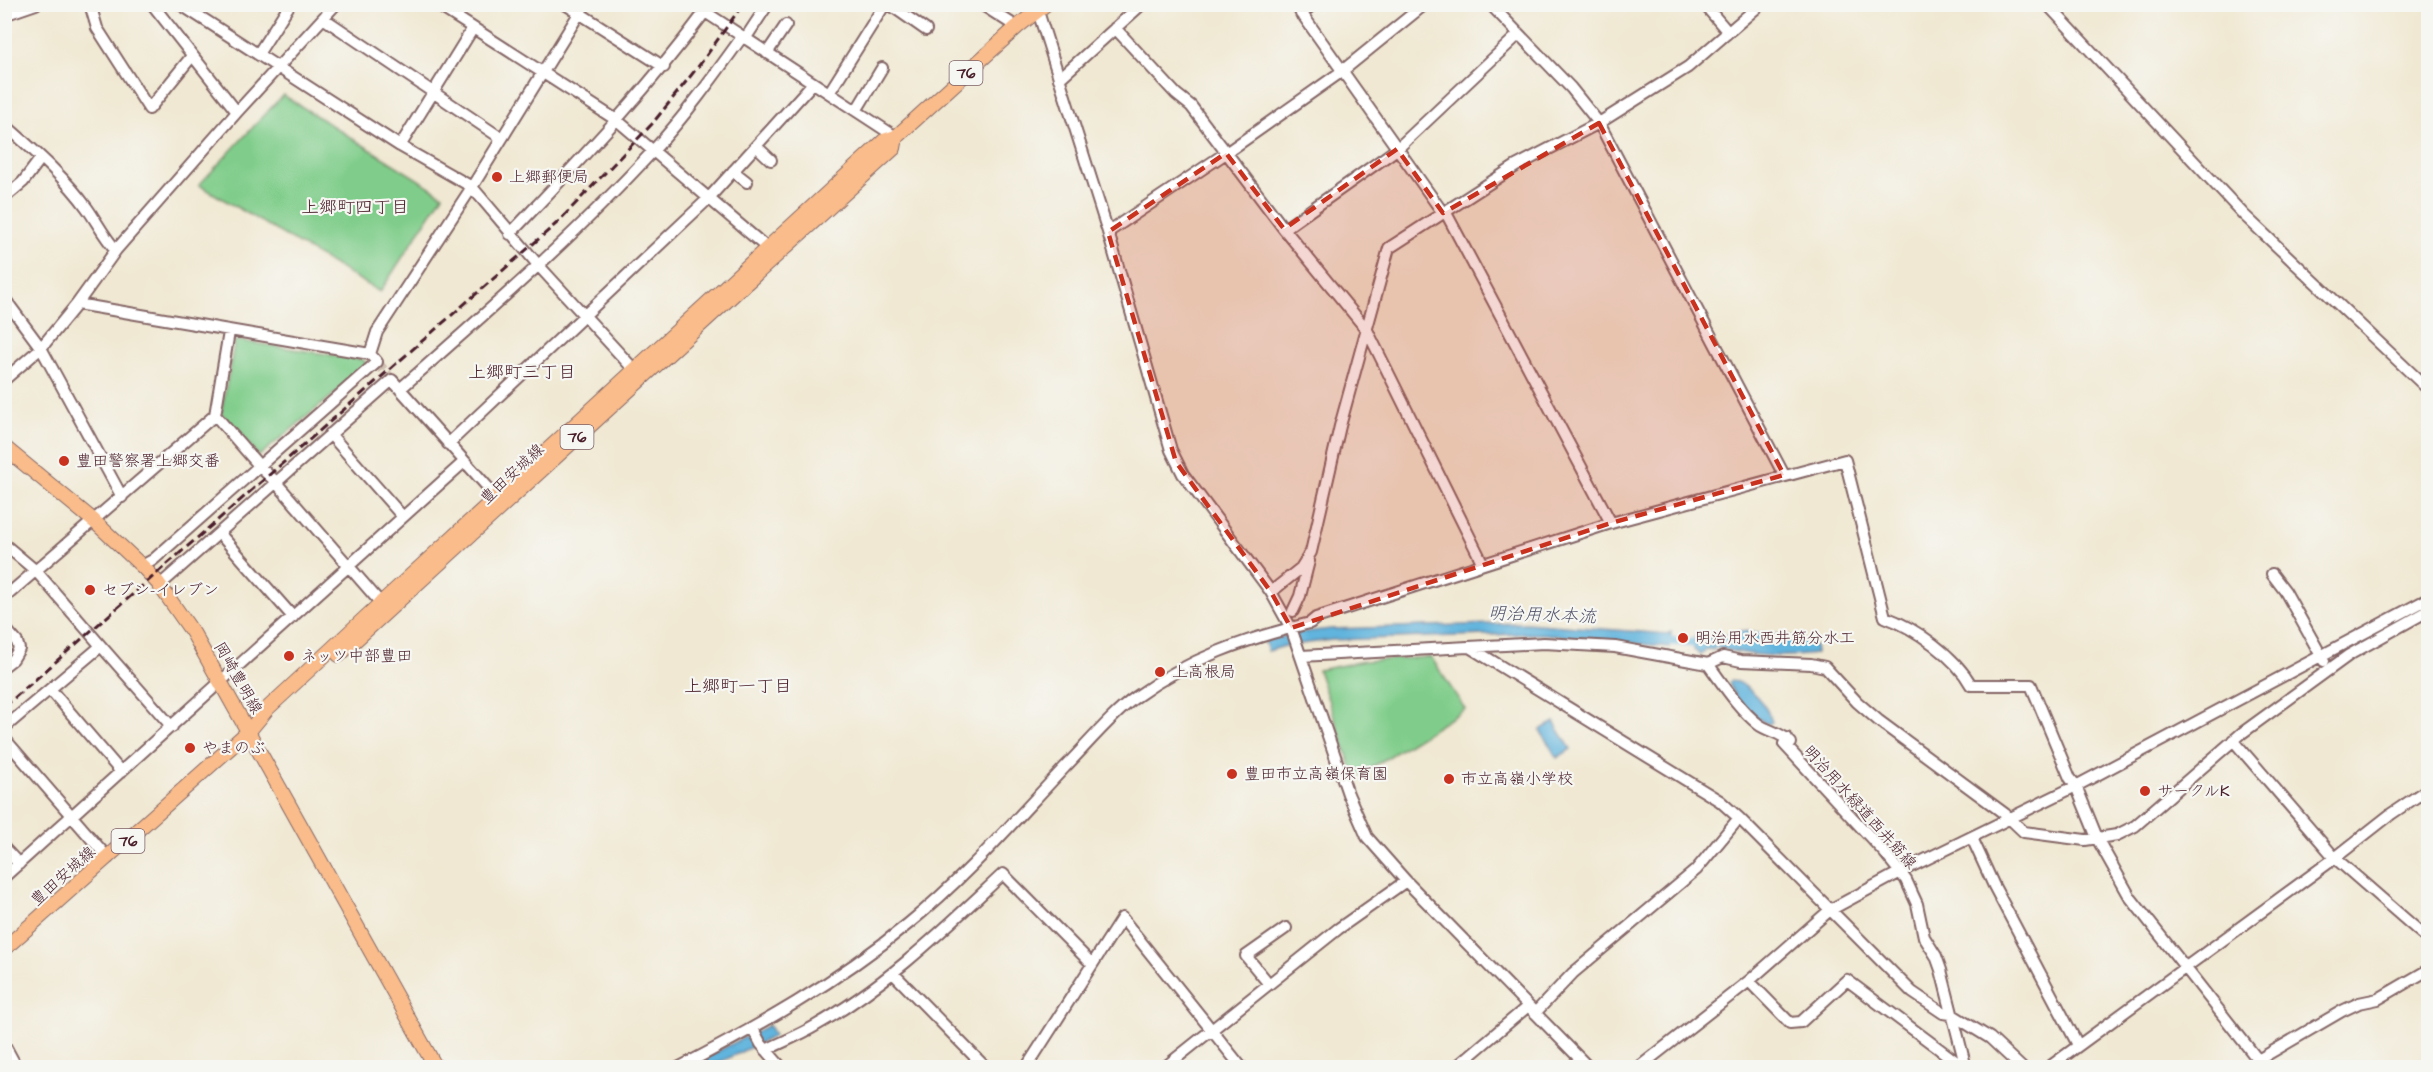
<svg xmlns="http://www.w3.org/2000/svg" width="2433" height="1072" font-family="'Architects Daughter','Klee One',sans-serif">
  <rect width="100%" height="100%" fill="#f6f6f2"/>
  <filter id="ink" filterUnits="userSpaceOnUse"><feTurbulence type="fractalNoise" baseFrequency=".0167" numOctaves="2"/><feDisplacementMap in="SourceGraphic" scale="12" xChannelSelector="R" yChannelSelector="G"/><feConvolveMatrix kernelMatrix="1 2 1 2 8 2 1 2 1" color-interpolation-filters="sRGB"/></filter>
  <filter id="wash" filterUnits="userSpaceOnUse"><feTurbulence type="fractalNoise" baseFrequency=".008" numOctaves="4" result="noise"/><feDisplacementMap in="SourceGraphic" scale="24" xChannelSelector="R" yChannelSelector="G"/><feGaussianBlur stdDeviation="1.35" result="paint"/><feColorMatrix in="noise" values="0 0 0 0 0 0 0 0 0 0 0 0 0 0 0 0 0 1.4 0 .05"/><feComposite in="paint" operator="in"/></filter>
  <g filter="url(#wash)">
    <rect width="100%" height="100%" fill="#f0e8d2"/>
    <!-- green -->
    <path fill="#80cd8b" stroke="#65765b" stroke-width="1.5" d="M 283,95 L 443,195 L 380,292 L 199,185 Z
      M 235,340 L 364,360 L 367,367 L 259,456 L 221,413 Z
      M 1431,657 L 1465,709 L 1355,778 L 1318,670 L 1364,661 Z"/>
    <!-- water -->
    <path fill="#61b4dd" stroke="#566a84" stroke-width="1.5" d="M 1526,623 L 1667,634 L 1671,632 L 1670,647 L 1544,634 L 1519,634 L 1332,640 L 1285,646 L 1268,651 L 1265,641 L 1296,633 L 1331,629 Z
      M 1741,631 L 1790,636 L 1815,645 L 1816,654 C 1783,658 1751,656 1718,648 L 1719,638 Z
      M 1695,636 L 1715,638 L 1714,650 L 1707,649 L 1701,655 L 1694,650 Z
      M 1732,680 C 1749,685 1767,705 1772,722 L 1769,724 C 1753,719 1734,699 1729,683 Z
      M 1554,722 L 1571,749 L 1557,758 L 1540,730 Z
      M 769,1025 L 774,1036 L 710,1067 L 684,1068 Z"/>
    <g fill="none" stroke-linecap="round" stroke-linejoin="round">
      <!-- canal -->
      <path stroke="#61b4dd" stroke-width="9" d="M 1660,640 L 1694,643 L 1729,642"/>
    </g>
  </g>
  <g filter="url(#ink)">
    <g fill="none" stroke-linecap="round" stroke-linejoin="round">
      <!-- minor-tunnel -->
      <path stroke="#cfc0b1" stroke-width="10" stroke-dasharray="10 5" stroke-linecap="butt" d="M 377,362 L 392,380"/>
      <!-- minor casing -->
      <g stroke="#846565" stroke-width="14">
        <path id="minor" d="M 90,4 L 97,28 L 149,109 L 192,56
          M 152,4 L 237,112
          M 180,4 L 400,146 L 472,187 L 539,266 L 639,375
          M 436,4 L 618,121 L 773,253
          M 565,4 L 664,67
          M 693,4 L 896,137
          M 889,4 L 926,30
          M 981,4 L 1017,27
          M 1295,4 L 1443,213
          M 1490,4 L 1571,88 L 1599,123 L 1784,475
          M 1704,4 L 1728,32
          M 2047,4 L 2244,215 L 2428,389
          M 1036,5 L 1108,232 L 1171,450 L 1183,474 L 1271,592 L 1291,628 L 1348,794 L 1367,837 L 1406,881 L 1589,1068
          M 1301,14 L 1313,4
          M 4,15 L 36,4
          M 323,18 L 501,138
          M 1115,28 L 1176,94 L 1191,106 L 1284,229 L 1367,330 L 1483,564
          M 745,39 L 768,4
          M 767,53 L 786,25
          M 258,54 L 290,4
          M 1059,79 L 1142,4
          M 829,93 L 885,4
          M 856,111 L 882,68
          M 4,124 C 33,150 64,176 87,208 C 97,222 104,237 116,250
          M 400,146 L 473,28
          M 756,146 L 771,160
          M 733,171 L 747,182
          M 4,198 L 23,182 L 41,158
          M 1445,211 L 1611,523
          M 1284,229 L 1397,149 L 1518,35
          M 1108,232 L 1226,153 L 1341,72 L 1425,4
          M 510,234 C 579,161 644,94 704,13
          M 4,298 L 41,348 L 122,497
          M 77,304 L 370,354 L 377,362 L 153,560 L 142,566
          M 370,354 L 377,332 L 472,187 L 585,4
          M 4,380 L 41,348 L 77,304 L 116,250 L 237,112 L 336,4
          M 400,389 C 486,313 574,237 652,152 C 685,116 714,76 742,37
          M 215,415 L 262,469 L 273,479 L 385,608
          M 330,434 L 403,517
          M 448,444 L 708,199 L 813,83
          M 219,533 L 293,617
          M 4,544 L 36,571 L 101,646
          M 2272,574 L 2285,591 L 2324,661
          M 160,585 L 392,380 L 501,502
          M 1271,592 L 1301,568 L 1311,552 L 1340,426 L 1389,248 L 1516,166 L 1599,123 L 1688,67 L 1761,4
          M 4,598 L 215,415 L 229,332
          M 1293,611 L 1300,596 L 1309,561
          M 4,627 L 17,642 L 19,649 L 13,659 L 4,666
          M 1471,648 L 1720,801 L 1739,818 L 1912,992 L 1943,1013 L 1951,1014 L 1990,1038 L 2022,1068
          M 1301,656 L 1544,643 L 1615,647 L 1708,664 L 1723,657 L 1741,661 L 1811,664 L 1825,667 L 1857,702 L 1879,721 L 2005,814 L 2024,832 L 2085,840 L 2117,835 L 2135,826 L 2242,733 L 2349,655 L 2428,611
          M 1708,664 C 1723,684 1738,708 1758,724 C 1768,732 1780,731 1791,743
          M 50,689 L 121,772
          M 4,728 L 101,646 L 172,727
          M 4,738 L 108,858
          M 1787,738 L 1784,744 L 1884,852 L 1906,880 L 1917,904 L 1924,937 L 1936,956 L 1941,970 L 1966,1068
          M 2233,740 L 2335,858 L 2428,939
          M 1972,838 L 1994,886 L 2078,1045
          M 4,848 L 19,864
          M 4,877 L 464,462
          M 893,973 L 986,1068
          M 1749,981 L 1790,1023 L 1801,1022 L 1847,980 L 1958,1063
          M 1269,984 L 1246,956 L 1286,928
          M 1535,1013 L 1573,973 L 1696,870 L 1739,818
          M 753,1029 L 761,1044 L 782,1068
          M 4,1044 L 17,1068
          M 766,1050 C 782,1042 800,1035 815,1026 C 886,986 944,929 1003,874 L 1091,963
          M 678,1068 C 759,1026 837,982 908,924 C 965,878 1014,821 1065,767 C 1085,747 1113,713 1136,697 C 1190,658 1245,639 1310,623 L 1316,618 L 1611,523 L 1845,460 L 1885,617 C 1915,628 1955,656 1971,685 L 2031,685 L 2070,778 L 2076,786 L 2098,840 L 2130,897 L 2258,1060 L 2342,1011 L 2359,1003 L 2378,999 L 2428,970
          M 1026,1068 L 1122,918 L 1242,1068
          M 1164,1068 L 1338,929 L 1406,881
          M 1455,1068 L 1527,1007
          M 1638,1068 L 1749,981 L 1830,910 L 1906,869 L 2076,786 L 2428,599
          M 2048,1068 L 2335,858 L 2391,814 L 2428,789"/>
      </g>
      <!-- major casing -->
      <g stroke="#846565" stroke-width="16">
        <path id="major" d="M 4,447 L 94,521 L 145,569 L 158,583 L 193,633 L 436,1068
          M 339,655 L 894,148 L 896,137
          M 4,949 L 249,731 L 268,708 L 380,604 L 884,141 L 896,137 L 1017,27 L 1046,4"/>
      </g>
      <!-- minor -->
      <use href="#minor" stroke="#fff" stroke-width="10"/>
      <!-- major -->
      <use href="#major" stroke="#f9bc8a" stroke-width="14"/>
      <!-- rail -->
      <path stroke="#4a1f2b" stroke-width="3" stroke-dasharray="9 4.5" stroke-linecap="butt" d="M 4,707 L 557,223 L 652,124 L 701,63 L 743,4"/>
    </g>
  </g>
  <!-- marked area -->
  <path fill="#c8321e" fill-opacity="0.2" stroke="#c8321e" stroke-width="4.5" stroke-dasharray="12 8" stroke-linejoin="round" d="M 1599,123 L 1784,475 L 1611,523 L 1291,628 L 1271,592 L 1176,462 L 1108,232 L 1226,153 L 1284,229 L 1397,149 L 1443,213 Z"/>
  <!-- markers -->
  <g fill="#c8321e" stroke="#f6f6f2" stroke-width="2">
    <circle cx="497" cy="177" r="6"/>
    <circle cx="64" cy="461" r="6"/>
    <circle cx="90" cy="590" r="6"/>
    <circle cx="1683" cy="638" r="6"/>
    <circle cx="289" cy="656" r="6"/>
    <circle cx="1160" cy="672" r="6"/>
    <circle cx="190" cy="748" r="6"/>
    <circle cx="1232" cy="774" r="6"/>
    <circle cx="1449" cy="779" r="6"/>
    <circle cx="2145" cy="791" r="6"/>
  </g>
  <g text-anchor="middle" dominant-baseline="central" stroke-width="4.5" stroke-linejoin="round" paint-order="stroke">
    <!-- shield labels -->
    <g fill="#f6f6f2" stroke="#7e6067" stroke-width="1.5">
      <rect x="949.5" y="61" width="33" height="24" rx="4.5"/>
      <rect x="560.5" y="425" width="33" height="24" rx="4.5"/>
      <rect x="111.5" y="829" width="33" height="24" rx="4.5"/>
    </g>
    <g font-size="15" font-weight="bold" fill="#4a1f2b">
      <text x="966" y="73">76</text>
      <text x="577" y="437">76</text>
      <text x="128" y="841">76</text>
    </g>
    <!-- poi labels -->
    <g font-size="16" fill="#4a1f2b" stroke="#f6f6f2" text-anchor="start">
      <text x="509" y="177">上郷郵便局</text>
      <text x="76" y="461">豊田警察署上郷交番</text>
      <text x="102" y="590">セブン-イレブン</text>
      <text x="1695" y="638">明治用水西井筋分水工</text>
      <text x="301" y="656">ネッツ中部豊田</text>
      <text x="1172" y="672">上高根局</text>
      <text x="202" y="748">やまのぶ</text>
      <text x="1244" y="774">豊田市立高嶺保育園</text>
      <text x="1461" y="779">市立高嶺小学校</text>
      <text x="2157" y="791">サークルK</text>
    </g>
    <!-- street labels -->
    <g font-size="16" fill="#4a1f2b" stroke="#f6f6f2">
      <text transform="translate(512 474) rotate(-43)">豊田安城線</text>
      <text transform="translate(238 678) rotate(60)">岡崎豊明線</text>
      <text transform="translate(1860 807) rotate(48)">明治用水緑道西井筋線</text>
      <text transform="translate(63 876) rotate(-42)">豊田安城線</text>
    </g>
    <!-- neighbourhood labels -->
    <g font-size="18" fill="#4a1f2b" stroke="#f6f6f2">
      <text x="355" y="207">上郷町四丁目</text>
      <text x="522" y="372">上郷町三丁目</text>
      <text x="738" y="686">上郷町一丁目</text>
    </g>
    <!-- water labels -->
    <g font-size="18" font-style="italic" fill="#525369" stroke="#f6f6f2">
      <text transform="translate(1542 615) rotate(2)">明治用水本流</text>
    </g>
  </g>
  <!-- margin -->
  <rect width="2433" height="1072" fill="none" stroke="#f6f6f2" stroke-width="24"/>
</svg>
